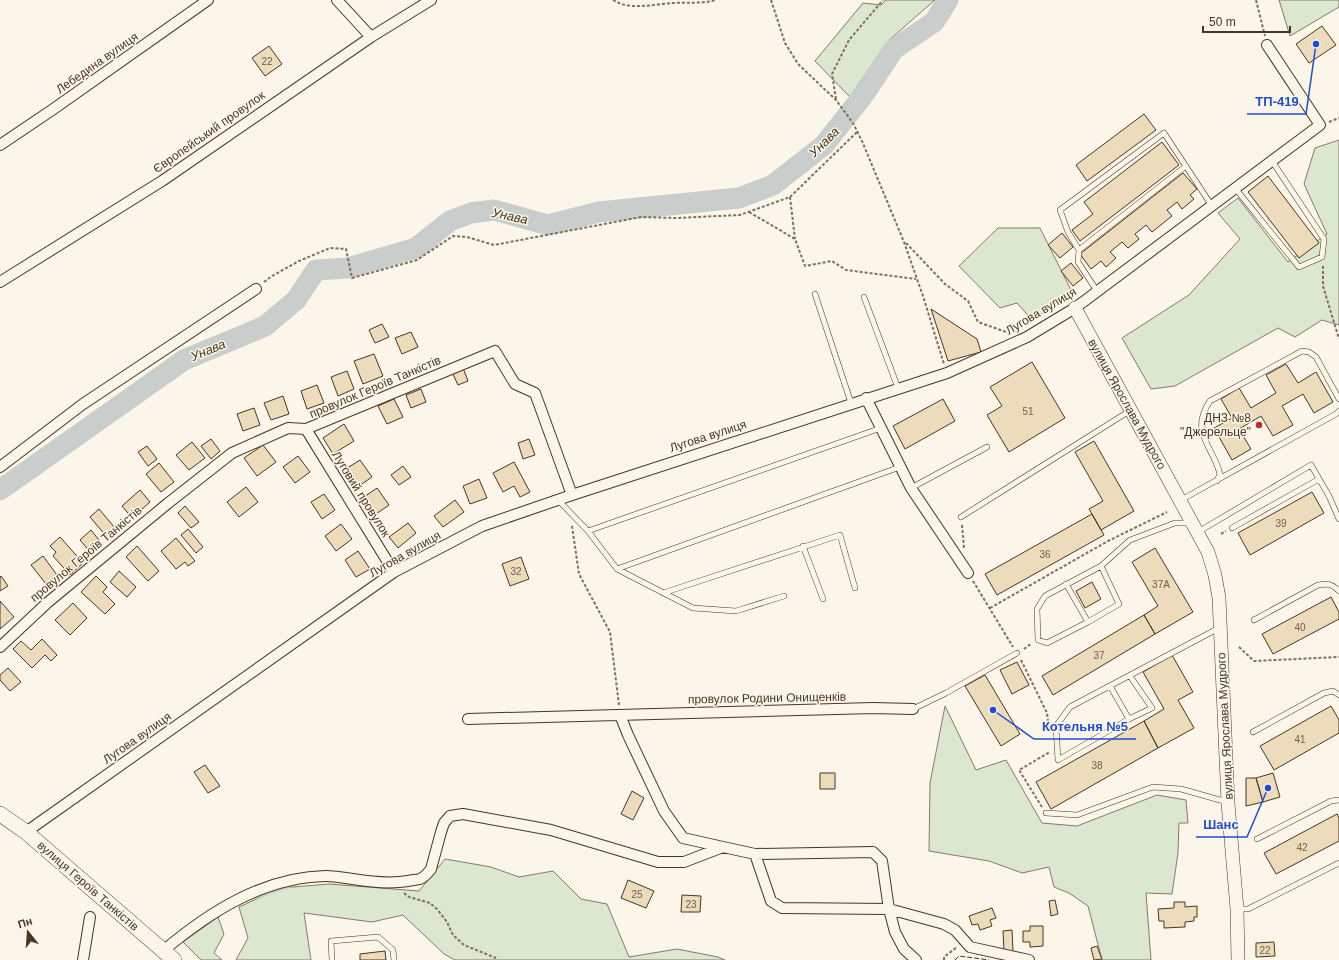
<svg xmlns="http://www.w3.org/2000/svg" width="1339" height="960" font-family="Arial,sans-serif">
  <rect width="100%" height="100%" fill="#fbf6e9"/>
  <!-- green -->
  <path fill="#dce7d0" stroke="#887966" d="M 886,0 L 935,0 L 888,41 L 850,97 L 815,61 L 863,3 L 881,5 Z
    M 1279,0 L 1339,0 L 1339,7 L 1290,36 Z
    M 1339,140 L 1339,325 L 1322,320 L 1295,337 L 1278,328 L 1175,386 L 1151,389 L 1122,338 L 1189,295 L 1240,239 L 1218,213 L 1238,198 L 1288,262 L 1327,234 L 1304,184 L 1315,148 Z
    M 998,228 L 1040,228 L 1073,294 L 1032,320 L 1017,303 L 1000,308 L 959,266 Z
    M 945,706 L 976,770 L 1006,760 L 1042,823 L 1077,826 L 1157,795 L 1186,800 L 1188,823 L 1179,823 L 1178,853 L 1172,894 L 1146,893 L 1151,960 L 1102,960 L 1088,906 L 1069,893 L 1054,887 L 1049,867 L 1022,873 L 989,861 L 929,851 L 930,783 Z
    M 445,859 L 491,867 L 519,877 L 553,871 L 581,899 L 607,904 L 629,957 L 677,949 L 718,957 L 725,960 L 455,960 L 444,954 L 403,915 L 372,922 L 304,913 L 311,960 L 236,960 L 248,938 L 239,907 L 281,888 L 329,884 L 419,891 Z
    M 218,917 L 224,934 L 214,953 L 222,960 L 201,960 L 183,942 Z"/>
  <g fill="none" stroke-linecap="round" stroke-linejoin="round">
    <!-- stream -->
    <path stroke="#c9cecd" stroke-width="3.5" d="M 254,898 L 289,886"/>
    <!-- river -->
    <path stroke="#c9cecd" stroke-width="21" d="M 0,490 L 184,360 L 265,326 L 296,300 L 316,270 L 348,268 L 416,248 L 450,221 L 471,213 L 494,210 L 548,225 L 599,212 L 739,198 L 773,185 L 824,145 L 865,93 L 894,49 L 934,22 L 948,0"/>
  </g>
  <!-- building -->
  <path fill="#ecdcbc" stroke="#4a3520" d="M 1322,26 L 1336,45 L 1309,63 L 1296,44 Z
    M 269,46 L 282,64 L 265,76 L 252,58 Z
    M 1144,114 L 1156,130 L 1087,181 L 1076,165 Z
    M 1162,142 L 1179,165 L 1080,241 L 1072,230 L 1093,214 L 1084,202 Z
    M 1183,173 L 1197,189 L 1190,195 L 1194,199 L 1182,209 L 1177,202 L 1167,210 L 1172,216 L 1152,232 L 1146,225 L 1135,234 L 1139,239 L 1128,248 L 1122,242 L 1110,252 L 1116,258 L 1106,267 L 1101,261 L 1091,269 L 1080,254 Z
    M 1268,176 L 1319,243 L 1299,258 L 1248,192 Z
    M 1062,233 L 1073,247 L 1060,258 L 1048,245 Z
    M 1071,263 L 1083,278 L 1073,286 L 1061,271 Z
    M 931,309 L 977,339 L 981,352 L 948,361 Z
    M 382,324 L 389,337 L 375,343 L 369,330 Z
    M 411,332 L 418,347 L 402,354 L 395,338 Z
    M 374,354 L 383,376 L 363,384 L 354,361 Z
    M 1032,362 L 1065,418 L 1009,452 L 987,415 L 1002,406 L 990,387 Z
    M 1286,364 L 1298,383 L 1316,372 L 1333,402 L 1314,413 L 1303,394 L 1282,406 L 1293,425 L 1273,436 L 1261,416 L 1239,429 L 1251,449 L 1232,460 L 1214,428 L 1232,418 L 1221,399 L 1239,388 L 1251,408 L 1276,393 L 1266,375 Z
    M 463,368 L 468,381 L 458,385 L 452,372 Z
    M 347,371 L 354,389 L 338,396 L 331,377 Z
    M 317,385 L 324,403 L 307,409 L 301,391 Z
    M 421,389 L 426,402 L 411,408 L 406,395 Z
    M 283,396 L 289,414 L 271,420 L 264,403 Z
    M 394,399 L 403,417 L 387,424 L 378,406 Z
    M 943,399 L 955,421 L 905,449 L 893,426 Z
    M 254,408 L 260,425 L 243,431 L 237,414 Z
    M 344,424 L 354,441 L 333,454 L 323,438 Z
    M 211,439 L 220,451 L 211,459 L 201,446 Z
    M 529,439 L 535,455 L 523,459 L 518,443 Z
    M 1094,441 L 1134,511 L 1101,530 L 1089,509 L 1103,501 L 1075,452 Z
    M 192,442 L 205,458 L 189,470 L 176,455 Z
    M 263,445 L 276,462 L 257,476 L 244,458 Z
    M 147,446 L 157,459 L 148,466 L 138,452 Z
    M 298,456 L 310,472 L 295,483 L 283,467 Z
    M 360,460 L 372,477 L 356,488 L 344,470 Z
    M 514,462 L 530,492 L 520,497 L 514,486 L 503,492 L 493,473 Z
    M 159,463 L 174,482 L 161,492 L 146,474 Z
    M 403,466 L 411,477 L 399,485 L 391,475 Z
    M 479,479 L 487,498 L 470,504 L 463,486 Z
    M 246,487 L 258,502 L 239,517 L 227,502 Z
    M 377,488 L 389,505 L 376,514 L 364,497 Z
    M 140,490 L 150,502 L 132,518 L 122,506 Z
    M 1312,492 L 1324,513 L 1250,555 L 1238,533 Z
    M 324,494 L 335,510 L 322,519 L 311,502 Z
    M 455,500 L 464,512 L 443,527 L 434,516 Z
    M 185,506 L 199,522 L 191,528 L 178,513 Z
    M 99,509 L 115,528 L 106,536 L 90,517 Z
    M 1092,514 L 1104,535 L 997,595 L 985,574 Z
    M 408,523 L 416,533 L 398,548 L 389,537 Z
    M 341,524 L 352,539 L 336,551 L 325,536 Z
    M 188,529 L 203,547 L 196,553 L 181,535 Z
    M 91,530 L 102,544 L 91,553 L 80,540 Z
    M 60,537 L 83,563 L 70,575 L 53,556 L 56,552 L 50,546 Z
    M 176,538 L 195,561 L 188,566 L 185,562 L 176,569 L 161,551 Z
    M 137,546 L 159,571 L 148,581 L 126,557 Z
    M 1155,548 L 1193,612 L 1155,634 L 1144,615 L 1158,606 L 1132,562 Z
    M 358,551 L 370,569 L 356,577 L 345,560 Z
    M 43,556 L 57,575 L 46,584 L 31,565 Z
    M 521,557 L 529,579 L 510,586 L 502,564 Z
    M 119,571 L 136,587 L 127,597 L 110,582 Z
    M 1,576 L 8,586 L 0,591 L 0,577 Z
    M 96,576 L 107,587 L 103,592 L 115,604 L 105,614 L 81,592 Z
    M 1092,582 L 1101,599 L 1085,608 L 1076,591 Z
    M 1331,597 L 1339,612 L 1339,619 L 1273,654 L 1262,634 Z
    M 0,601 L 14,617 L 0,629 Z
    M 73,603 L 87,618 L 70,635 L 55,620 Z
    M 1144,615 L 1155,634 L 1053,695 L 1042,676 Z
    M 42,639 L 57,655 L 51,661 L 45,655 L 32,668 L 13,649 L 21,641 L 31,650 Z
    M 1172,655 L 1193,692 L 1178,700 L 1194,728 L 1158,748 L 1144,721 L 1164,709 L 1143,672 Z
    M 1017,662 L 1029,685 L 1012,694 L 1000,670 Z
    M 8,668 L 21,682 L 10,691 L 0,680 L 0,675 Z
    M 985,675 L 1020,734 L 1001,746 L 965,686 Z
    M 1331,706 L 1339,720 L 1339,733 L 1274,770 L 1260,746 Z
    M 1144,721 L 1158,748 L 1051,809 L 1036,782 Z
    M 205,765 L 220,786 L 208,793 L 194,772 Z
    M 820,773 L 835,773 L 835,789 L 820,789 Z
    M 1273,773 L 1280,797 L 1263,802 L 1256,778 Z
    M 1246,778 L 1256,778 L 1263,802 L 1246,806 Z
    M 632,791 L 644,798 L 633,820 L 621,814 Z
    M 1337,814 L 1339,818 L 1339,841 L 1276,874 L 1264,853 Z
    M 628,880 L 654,891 L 646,908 L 621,898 Z
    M 682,895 L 701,896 L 700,912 L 681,912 Z
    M 1055,900 L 1058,914 L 1051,916 L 1049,901 Z
    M 1174,902 L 1185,902 L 1185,907 L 1197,906 L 1197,917 L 1194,917 L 1194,921 L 1185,922 L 1185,927 L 1164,928 L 1164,921 L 1159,921 L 1158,909 L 1174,908 Z
    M 992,908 L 996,918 L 990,920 L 992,926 L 980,930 L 978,924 L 972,925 L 969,916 Z
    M 1030,926 L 1043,926 L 1043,946 L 1030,947 L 1030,942 L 1023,942 L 1023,931 L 1030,931 Z
    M 1012,930 L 1013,952 L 1004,952 L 1003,931 Z
    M 1274,942 L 1275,956 L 1256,957 L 1256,943 Z
    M 1097,946 L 1102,959 L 1094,960 L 1091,948 Z
    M 385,951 L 386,960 L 360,960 L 360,954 Z"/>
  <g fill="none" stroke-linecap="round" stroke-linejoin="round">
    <!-- service casing -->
    <g stroke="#4a3520" stroke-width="6">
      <path id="service" d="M 1235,188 L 1299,267 L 1322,257 L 1324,239 L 1272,161
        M 1079,250 L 1186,166
        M 1097,291 L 1078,262 L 1079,250 L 1068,232 L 1060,210 L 1164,133 L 1212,206
        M 815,294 L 851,403
        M 864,297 L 898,388
        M 1217,481 L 1220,474 C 1213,446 1189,432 1210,401 L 1302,351 L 1309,352 L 1316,357 L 1339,399
        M 911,488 L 987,447
        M 558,500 L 588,531 L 617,569 L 693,608 L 736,611 L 784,596
        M 1181,500 L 1336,414 L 1339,411
        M 961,517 L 1131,410
        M 1232,528 L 1319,479
        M 588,531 L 881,428
        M 1198,532 L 1311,465 L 1329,496 L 1339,519
        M 803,546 L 823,599
        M 617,569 L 900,467
        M 1066,584 L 1088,622 L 1047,643 L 1038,640 L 1037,609 L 1045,596 L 1101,566 L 1130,540 L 1175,523 L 1191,523
        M 663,593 L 840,535 L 855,588
        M 1254,620 L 1318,585 C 1328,583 1332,584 1339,591
        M 1088,622 L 1119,604 L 1101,566
        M 1110,686 L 1129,719 L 1058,760 L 1056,726 L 1070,707 L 1219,628
        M 913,709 L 946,693 L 1017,653
        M 1129,719 L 1152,708 L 1130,676
        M 1253,732 L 1324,693 L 1333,691 L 1339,695
        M 1046,813 L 1077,815 L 1153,787 L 1181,789 L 1227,802
        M 1257,839 L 1331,801 L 1339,800
        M 1238,909 L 1248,909 L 1339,863
        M 332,960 L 331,941 L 378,937 L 393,950 L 394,960"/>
    </g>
    <!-- minor casing -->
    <g stroke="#4a3520" stroke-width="12">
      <path id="minor" d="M 337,0 L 371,37
        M 0,145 L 52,110 L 208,0
        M 0,282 L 162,181 L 371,37 L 431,0
        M 866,398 L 911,488 L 968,573
        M 306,429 L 394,572
        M 0,467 L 83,404 L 256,289
        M 0,647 L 47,603 L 167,504 L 232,453 L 288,428 L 306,429 L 495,351 L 515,384 L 535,393 L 572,495
        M 620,715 L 628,735 L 664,811 L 683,838 L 723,847
        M 468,719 L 873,708 L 913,709
        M 26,832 L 394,572 L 482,526 L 572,495 L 947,373 L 1027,337 L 1075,308 L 1320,125 L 1267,45
        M 755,854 L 771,901 L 782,908 L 889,909 L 944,924 L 955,930 L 970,947 L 1029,960
        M 163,951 C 209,912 264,877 326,876 C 335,876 344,878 353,879 C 371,882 390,884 408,881 C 412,880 416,880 420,879 C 425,877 428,873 431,869 L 441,832 L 444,823 L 450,816 L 463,814 L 551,830 L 658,862 L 684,862 L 723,847 L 755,854 L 873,852 L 882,861 L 889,909 L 895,932 L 904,949 L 916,960
        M 83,960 L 90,917"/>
    </g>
    <!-- tertiary casing -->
    <g stroke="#4a3520" stroke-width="14">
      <path id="tertiary" d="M 1075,308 L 1208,552 L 1215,575 L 1219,598 L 1228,803 L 1237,909 L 1238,960"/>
    </g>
    <!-- secondary casing -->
    <g stroke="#4a3520" stroke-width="16">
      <path id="secondary" d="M 0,814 L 26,832 L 174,960"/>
    </g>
    <!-- path -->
    <path stroke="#7f6f5c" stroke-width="2" stroke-dasharray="3 2" stroke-linecap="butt" d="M 613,0 C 630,11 654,4 673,3 C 688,2 702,4 716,0
      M 771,0 L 785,43 L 798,64 L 836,100 L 853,123 L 862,141 L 904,242 L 923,296 L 944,364
      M 1256,0 L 1265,36
      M 836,99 L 832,74 L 849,40 L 883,0
      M 1329,122 L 1339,118
      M 790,197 L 795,239
      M 749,212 L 795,239 L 805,266 L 832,261 L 846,270 L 916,279
      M 906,243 L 945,284 L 968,301 L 978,322 L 1009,333
      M 1323,266 L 1323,286 L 1339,339
      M 264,282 L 272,276 L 299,261 L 330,248 L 346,249 L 352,278 L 417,260 L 453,236 L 467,237 L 494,245 L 641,217 L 676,218 L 740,215 L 790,197 L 858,131
      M 962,525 L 964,548
      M 572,526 L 579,574 L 610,632 L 619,705
      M 1221,534 L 1226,531
      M 973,581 L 1013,647
      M 990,608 L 1108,541 L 1167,512
      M 1239,647 L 1254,661 L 1339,657
      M 1024,649 L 1032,643
      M 1021,660 L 1047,713 L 1048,721
      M 1042,807 L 1019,770 L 1050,752
      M 404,893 L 409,897 L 430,903 L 437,909 L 447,922 L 453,935 L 464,945 L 496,958
      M 944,960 L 944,957 L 957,947"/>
    <!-- service -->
    <use href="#service" stroke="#fbf6e9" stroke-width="5"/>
    <!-- minor -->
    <use href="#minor" stroke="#fbf6e9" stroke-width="10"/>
    <!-- tertiary -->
    <use href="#tertiary" stroke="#fbf6e9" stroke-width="13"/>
    <!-- secondary -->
    <use href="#secondary" stroke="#fbf6e9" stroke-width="15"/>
    <!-- fence -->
    <path stroke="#4a3520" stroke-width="1" stroke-dasharray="5 2" stroke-linecap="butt" d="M 955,960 L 959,956 L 989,960"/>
  </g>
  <!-- markers -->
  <circle fill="#c62828" stroke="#fbf6e9" stroke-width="1.5" cx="1259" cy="425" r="4"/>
  <g text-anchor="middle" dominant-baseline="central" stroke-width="3" stroke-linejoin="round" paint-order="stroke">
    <!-- number labels -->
    <g font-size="10" fill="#725f47">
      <text x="267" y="61">22</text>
      <text x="1028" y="411">51</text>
      <text x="1281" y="523">39</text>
      <text x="1045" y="554">36</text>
      <text x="516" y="571">32</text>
      <text x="1161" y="584">37А</text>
      <text x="1300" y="627">40</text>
      <text x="1099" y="655">37</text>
      <text x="1300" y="739">41</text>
      <text x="1097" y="765">38</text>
      <text x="1302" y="847">42</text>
      <text x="637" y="894">25</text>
      <text x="691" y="904">23</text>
      <text x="1265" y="950">22</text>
    </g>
    <!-- street labels -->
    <g font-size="12" fill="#4a3520" stroke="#fbf6e9">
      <text transform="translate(97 63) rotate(-35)">Лебедина вулиця</text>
      <text transform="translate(209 132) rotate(-35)">Європейський провулок</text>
      <text transform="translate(1041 311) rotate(-31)">Лугова вулиця</text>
      <text transform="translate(375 387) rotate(-23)">провулок Героїв Танкістів</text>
      <text transform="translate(1127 404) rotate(61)">вулиця Ярослава Мудрого</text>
      <text transform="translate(708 436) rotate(-18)">Лугова вулиця</text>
      <text transform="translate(361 494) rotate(58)">Луговий провулок</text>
      <text transform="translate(86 554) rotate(-40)">провулок Героїв Танкістів</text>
      <text transform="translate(405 554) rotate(-30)">Лугова вулиця</text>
      <text transform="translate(767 698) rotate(-1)">провулок Родини Онищенків</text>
      <text transform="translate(1225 726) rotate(-93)">вулиця Ярослава Мудрого</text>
      <text transform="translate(137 738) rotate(-35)">Лугова вулиця</text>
      <text transform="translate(88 886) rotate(41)">вулиця Героїв Танкістів</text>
    </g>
    <!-- poi labels -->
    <g font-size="12" fill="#4a3520" stroke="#fbf6e9" text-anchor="end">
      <text x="1251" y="418">ДНЗ №8<tspan x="1251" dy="14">"Джерельце"</tspan></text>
    </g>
    <!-- water labels -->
    <g font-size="13" font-style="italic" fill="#4a3520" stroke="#fbf6e9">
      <text transform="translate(824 142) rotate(-45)">Унава</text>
      <text transform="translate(510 216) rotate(12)">Унава</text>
      <text transform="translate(208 350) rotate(-23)">Унава</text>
    </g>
  </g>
  <!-- callouts -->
  <path fill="none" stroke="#1d4ed8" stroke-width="1.5" d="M1316 44L1306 114H1247M993 710L1034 739H1136M1268 788L1247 837H1196"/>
  <g fill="#1d4ed8" stroke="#fbf6e9" stroke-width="1.5">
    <circle cx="1316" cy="44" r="4"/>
    <circle cx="993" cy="710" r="4"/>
    <circle cx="1268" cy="788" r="4"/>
  </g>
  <g font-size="13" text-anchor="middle" font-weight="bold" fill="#1d4ed8" stroke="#fbf6e9" stroke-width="3" stroke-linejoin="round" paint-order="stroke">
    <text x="1277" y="106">ТП-419</text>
    <text x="1085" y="731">Котельня №5</text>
    <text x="1221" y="829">Шанс</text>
  </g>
  <!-- north arrow -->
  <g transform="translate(28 932) rotate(343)" stroke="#fbf6e9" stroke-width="3" paint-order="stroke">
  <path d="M0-3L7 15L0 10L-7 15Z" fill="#4a3520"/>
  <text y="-6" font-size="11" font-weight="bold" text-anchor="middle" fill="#4a3520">Пн</text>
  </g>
  <!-- scale -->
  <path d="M1203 26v6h87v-6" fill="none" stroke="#4a3520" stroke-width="2"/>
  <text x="1209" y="26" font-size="12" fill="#4a3520" stroke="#fbf6e9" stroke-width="3" paint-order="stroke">50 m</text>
</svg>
